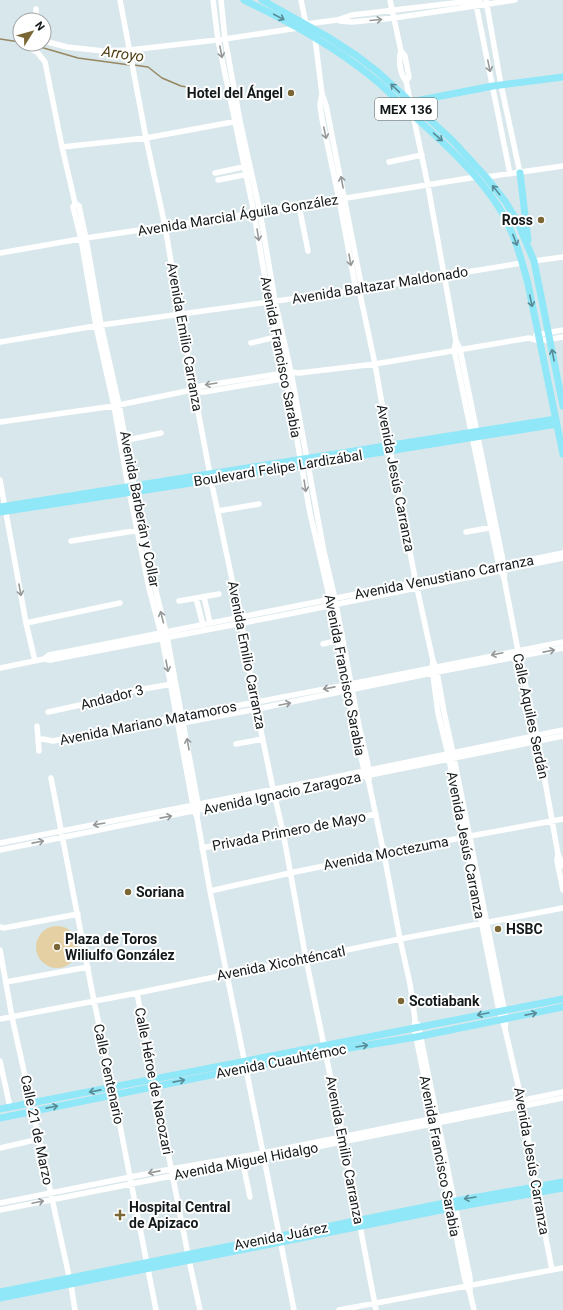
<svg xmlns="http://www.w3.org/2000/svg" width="563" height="1310" font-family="Roboto,sans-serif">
  <rect width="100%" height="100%" fill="#d8e7eb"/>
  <!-- green -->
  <path fill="#e4d0a3" d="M36 947a21 21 0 1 1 42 0a21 21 0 1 1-42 0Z"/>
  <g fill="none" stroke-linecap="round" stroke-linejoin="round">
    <!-- stream -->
    <path stroke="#968761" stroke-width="1.5" d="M 0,39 L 20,42
      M 30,44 L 78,58 L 130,65
      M 134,65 L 148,67 L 162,78 L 181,86 L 210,91"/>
    <!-- minor -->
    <path stroke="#fff" stroke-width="5.5" d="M 120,0 L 146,138 L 165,226 L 180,315 L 211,480 L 241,622 L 255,702 L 273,789 L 283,832 L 306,959 L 344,1142 L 376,1310
      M 213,0 L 218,40 L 254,213 L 269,302 L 285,373 L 310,513 L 330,600 L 354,726 L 364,770 L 369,783 L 384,854 L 400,939 L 410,984 L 415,1019 L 414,1028 L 416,1037 L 465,1280 L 470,1293
      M 221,0 L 225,39 L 240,121 L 260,212 L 275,301 L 291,372 L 324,552 L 335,599 L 359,726 L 369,769 L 369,781
      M 301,0 L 306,24 L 337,20 L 352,15 L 480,0
      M 390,0 L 401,51 L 405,56 L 409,77 L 406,81
      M 486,0 L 501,85 L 520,173
      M 476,4 L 510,174
      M 36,20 L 36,9
      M 340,21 L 352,22 L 394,18 L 515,0
      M 315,38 L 322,94 L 326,105 L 362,289 L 361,292
      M 44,41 L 67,47 L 103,51 L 130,50 L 225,39 L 298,28
      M 26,47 L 37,52 L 45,62 L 62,147 L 75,203 L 73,207 L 81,239 L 96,326 L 114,406 L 128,486 L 149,588 L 162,638 L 194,811 L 197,817
      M 401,51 C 398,59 400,75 406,81 L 428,186 L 456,341 L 460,349 L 505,571 L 504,578
      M 322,94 L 320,105 L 322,119 L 339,199 L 356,290 L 360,294 L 375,364 L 390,450 L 417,588 L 433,661 L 436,667 L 444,712 L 453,753 L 506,1019 L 505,1029
      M 62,147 L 146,138 L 238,121
      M 389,162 L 422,155
      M 215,173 L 248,166
      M 486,177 L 563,166
      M 218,180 L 249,174
      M 75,203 L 79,206 L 80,211 L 86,238 L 101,325 L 119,405 L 135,491 L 155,587 L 167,637 L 198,804 L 197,817 L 210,891 L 263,1153 L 294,1310
      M 299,206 L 308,251
      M 0,253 L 86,238 L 254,213 L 476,177
      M 534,261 L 563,257
      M 536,335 L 563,330
      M 456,341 L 454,350 L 456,359 L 499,566 L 504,578 L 519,656 L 537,736 L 558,854 L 557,861 L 563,890
      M 0,342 L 101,325 L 356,290 L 522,263
      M 251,343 L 276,337
      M 192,392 L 204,392 L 288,378
      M 0,422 L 114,406 L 187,391 L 195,387 L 285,373 L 291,372 L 299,373 L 375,364 L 529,338 L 539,341 L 563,337
      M 123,441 L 161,433
      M 0,480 L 26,623 L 35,661
      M 218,511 L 259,504
      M 466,532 L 494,527
      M 71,541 L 140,530
      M 204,597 L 210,623
      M 196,598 L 203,625
      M 179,601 L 219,594
      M 26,623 L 120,603
      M 323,644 L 340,640
      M 44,659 L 50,660 L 284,615 L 563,558
      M 433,661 L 432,668 L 438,713 L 448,754 L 499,1011 L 505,1029 L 523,1106 L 536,1188 L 552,1270
      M 0,668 L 44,659 L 49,655 L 70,651 L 563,553
      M 48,712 L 113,698 L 120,693 L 172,684
      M 182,723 L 257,709 L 432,673 L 563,648
      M 37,726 L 39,751
      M 39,740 L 43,739 L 53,741 L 351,684 L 563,642
      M 236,744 L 263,739
      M 51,778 L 94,1001 L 114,1095 L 156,1310
      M 0,843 L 321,780 L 563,730
      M 202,848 L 376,814
      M 0,850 L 563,736
      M 558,854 L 563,866
      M 210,891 L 290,873 L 465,837 L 563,819
      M 0,927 L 4,928 L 78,914
      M 0,950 L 12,1017 L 71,1285 L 75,1310
      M 6,982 L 88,967
      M 137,993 L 189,1260 L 200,1310
      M 0,1019 L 137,993 L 400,939 L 563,908
      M 418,1024 L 470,1278 L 470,1293 L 474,1310
      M 0,1061 L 10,1107
      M 0,1148 L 39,1139
      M 242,1159 L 250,1197
      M 0,1203 L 171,1169 L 263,1153 L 563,1092
      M 0,1210 L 563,1098
      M 339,1310 L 563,1268"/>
    <!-- major -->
    <path stroke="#8fe7f8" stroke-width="7" d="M 244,0 C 289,22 334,46 373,78 C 388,90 401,105 415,117 C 445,144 476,172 498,206 C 513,229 521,257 528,284 L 563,454
      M 262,0 L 328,37 L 357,56 L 378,72 L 452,140 L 486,177 L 505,201 L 517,221 L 534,261 L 563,406
      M 410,102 L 493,86 L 563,77
      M 520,173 L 528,240
      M 0,507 L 556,419
      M 0,512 L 172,486 L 557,424
      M 0,1109 L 563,999
      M 0,1118 L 325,1052 L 416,1037 L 563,1007
      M 0,1292 L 450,1202 L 563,1182
      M 0,1298 L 451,1208 L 563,1188"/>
  </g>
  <!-- one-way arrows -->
  <defs><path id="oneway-shaft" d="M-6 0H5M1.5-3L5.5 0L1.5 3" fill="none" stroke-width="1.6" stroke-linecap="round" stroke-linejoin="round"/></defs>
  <g stroke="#588b95">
    <use href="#oneway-shaft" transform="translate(279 17) rotate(28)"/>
    <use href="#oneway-shaft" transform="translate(395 88) rotate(-136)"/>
    <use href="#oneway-shaft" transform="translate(438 137) rotate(41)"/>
    <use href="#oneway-shaft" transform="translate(496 190) rotate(-129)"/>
    <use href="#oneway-shaft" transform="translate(515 240) rotate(69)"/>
    <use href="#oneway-shaft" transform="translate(531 301) rotate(78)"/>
    <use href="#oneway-shaft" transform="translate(553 355) rotate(-101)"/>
    <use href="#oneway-shaft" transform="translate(483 1014) rotate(168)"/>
    <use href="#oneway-shaft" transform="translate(531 1014) rotate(-11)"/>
    <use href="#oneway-shaft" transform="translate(362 1046) rotate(-9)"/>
    <use href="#oneway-shaft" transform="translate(179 1081) rotate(-11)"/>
    <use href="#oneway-shaft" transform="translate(95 1091) rotate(169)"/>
    <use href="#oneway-shaft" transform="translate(52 1107) rotate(-11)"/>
    <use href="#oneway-shaft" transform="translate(470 1198) rotate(171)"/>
  </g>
  <g stroke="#959898">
    <use href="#oneway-shaft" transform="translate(376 20) rotate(-5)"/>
    <use href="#oneway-shaft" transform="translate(221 52) rotate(79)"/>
    <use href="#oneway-shaft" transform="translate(489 66) rotate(78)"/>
    <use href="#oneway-shaft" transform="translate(325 133) rotate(78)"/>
    <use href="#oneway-shaft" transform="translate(342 182) rotate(-101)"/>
    <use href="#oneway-shaft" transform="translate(258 235) rotate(81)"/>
    <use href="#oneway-shaft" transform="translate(350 260) rotate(80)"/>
    <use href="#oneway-shaft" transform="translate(211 384) rotate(171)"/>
    <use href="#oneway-shaft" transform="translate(305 486) rotate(81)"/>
    <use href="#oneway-shaft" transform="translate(20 590) rotate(80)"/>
    <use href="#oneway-shaft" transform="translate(162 617) rotate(-104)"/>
    <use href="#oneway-shaft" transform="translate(549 651) rotate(-11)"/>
    <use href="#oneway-shaft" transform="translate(497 654) rotate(168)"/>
    <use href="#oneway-shaft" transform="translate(167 666) rotate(80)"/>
    <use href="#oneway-shaft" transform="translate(329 688) rotate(169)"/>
    <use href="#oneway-shaft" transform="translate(285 704) rotate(-12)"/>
    <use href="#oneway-shaft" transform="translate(188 744) rotate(-100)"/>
    <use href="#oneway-shaft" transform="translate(166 817) rotate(-11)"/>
    <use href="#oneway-shaft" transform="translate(99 824) rotate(170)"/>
    <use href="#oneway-shaft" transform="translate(38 842) rotate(-11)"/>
    <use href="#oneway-shaft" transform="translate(154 1172) rotate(169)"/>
    <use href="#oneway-shaft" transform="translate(38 1202) rotate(-12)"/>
  </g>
  <!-- markers -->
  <g fill="#7b6635" stroke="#fff" stroke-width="1.5">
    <circle cx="291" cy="93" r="4"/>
    <circle cx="541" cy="220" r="4"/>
    <circle cx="128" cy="892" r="4"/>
    <circle cx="498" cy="929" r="4"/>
    <circle cx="57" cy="947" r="4"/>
    <circle cx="401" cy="1001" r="4"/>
    <path d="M118 1209h4v4h4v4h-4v4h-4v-4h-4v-4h4z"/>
  </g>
  <g text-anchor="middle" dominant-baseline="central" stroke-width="4" stroke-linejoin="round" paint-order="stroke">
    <!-- shield labels -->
    <rect fill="#fff" stroke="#5a5f5f" stroke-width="1" x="375" y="98" width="62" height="22" rx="3"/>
    <g font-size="13" font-weight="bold" fill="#141a1b">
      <text x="406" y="109">MEX 136</text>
    </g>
    <!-- poi labels -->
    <g font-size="14" font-weight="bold" fill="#141a1b" stroke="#fff" text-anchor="start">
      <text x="283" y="93" text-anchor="end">Hotel del Ángel</text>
      <text x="533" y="220" text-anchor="end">Ross</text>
      <text x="136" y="892">Soriana</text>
      <text x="506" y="929">HSBC</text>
      <text x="65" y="939">Plaza de Toros<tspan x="65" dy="16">Wiliulfo González</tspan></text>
      <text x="409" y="1001">Scotiabank</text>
      <text x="129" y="1207">Hospital Central<tspan x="129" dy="16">de Apizaco</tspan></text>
    </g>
    <!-- street labels -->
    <g font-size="14" fill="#141a1b" stroke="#fff">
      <text transform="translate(238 215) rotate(-9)">Avenida Marcial Águila González</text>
      <text transform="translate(380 285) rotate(-9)">Avenida Baltazar Maldonado</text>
      <text transform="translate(185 337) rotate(80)">Avenida Emilio Carranza</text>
      <text transform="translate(281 357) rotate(79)">Avenida Francisco Sarabia</text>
      <text transform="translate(278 468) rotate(-9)">Boulevard Felipe Lardizábal</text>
      <text transform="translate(396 478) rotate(79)">Avenida Jesús Carranza</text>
      <text transform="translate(140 509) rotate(79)">Avenida Barberán y Collar</text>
      <text transform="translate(444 577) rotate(-11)">Avenida Venustiano Carranza</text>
      <text transform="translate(247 655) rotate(79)">Avenida Emilio Carranza</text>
      <text transform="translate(345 675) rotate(79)">Avenida Francisco Sarabia</text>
      <text transform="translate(112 697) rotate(-14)">Andador 3</text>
      <text transform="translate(531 716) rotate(78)">Calle Aquiles Serdán</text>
      <text transform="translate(148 723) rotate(-11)">Avenida Mariano Matamoros</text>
      <text transform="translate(282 793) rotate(-12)">Avenida Ignacio Zaragoza</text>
      <text transform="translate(289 831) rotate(-11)">Privada Primero de Mayo</text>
      <text transform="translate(466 845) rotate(79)">Avenida Jesús Carranza</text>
      <text transform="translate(386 853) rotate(-11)">Avenida Moctezuma</text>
      <text transform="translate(281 963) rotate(-11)">Avenida Xicohténcatl</text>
      <text transform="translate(281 1061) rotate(-11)">Avenida Cuauhtémoc</text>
      <text transform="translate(109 1074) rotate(78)">Calle Centenario</text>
      <text transform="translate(154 1081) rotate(79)">Calle Héroe de Nacozari</text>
      <text transform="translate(37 1130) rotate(78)">Calle 21 de Marzo</text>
      <text transform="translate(345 1150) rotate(79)">Avenida Emilio Carranza</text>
      <text transform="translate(440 1156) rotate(79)">Avenida Francisco Sarabia</text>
      <text transform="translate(246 1161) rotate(-11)">Avenida Miguel Hidalgo</text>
      <text transform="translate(532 1161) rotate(80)">Avenida Jesús Carranza</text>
      <text transform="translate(281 1236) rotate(-11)">Avenida Juárez</text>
    </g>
    <!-- water labels -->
    <g font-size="15" font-style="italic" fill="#4e3d11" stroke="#fff">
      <text transform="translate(123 54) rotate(8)">Arroyo</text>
    </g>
  </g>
  <!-- north arrow -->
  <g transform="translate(32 32) rotate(53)"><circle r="19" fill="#ffffff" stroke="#a1a3a4"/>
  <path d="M0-3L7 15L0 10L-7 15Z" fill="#7b6635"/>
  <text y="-6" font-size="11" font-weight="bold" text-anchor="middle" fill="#141a1b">N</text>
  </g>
</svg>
